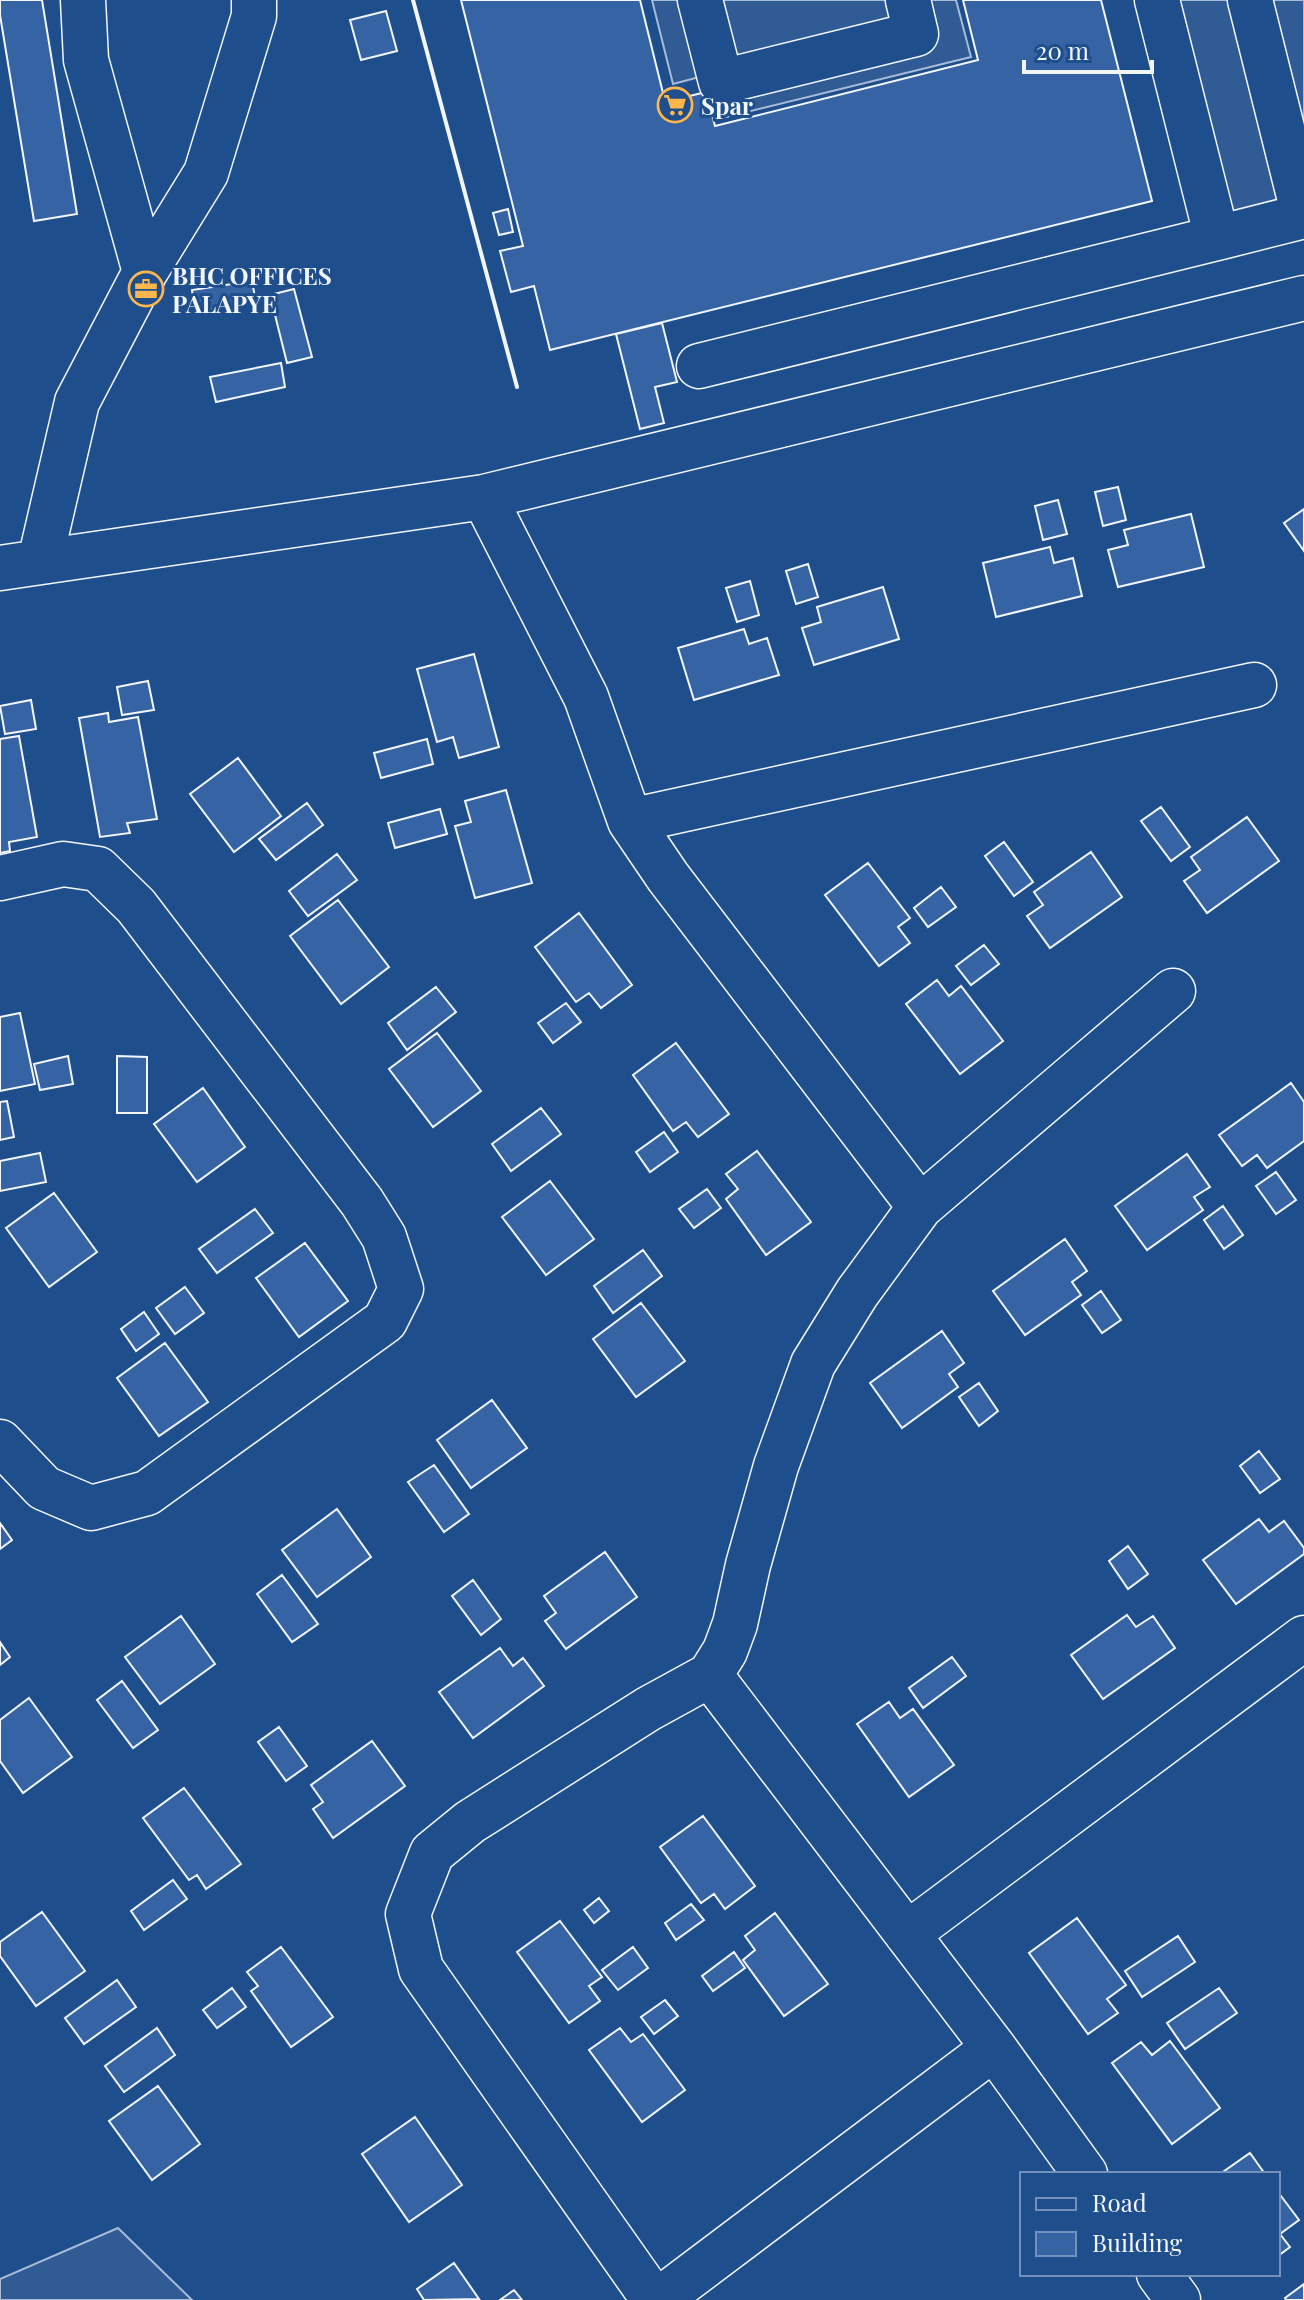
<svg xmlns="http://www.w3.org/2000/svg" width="1304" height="2300" font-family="'Playfair Display',serif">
  <rect width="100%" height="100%" fill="#1f4e8c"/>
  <!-- built -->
  <path fill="#305b95" stroke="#a8bbd7" stroke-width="2" d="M 652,0 L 956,0 L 971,57 L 718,119 L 707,75 L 673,84 Z
    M 1166,0 L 1304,0 L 1304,206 L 1223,227 Z
    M 118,2228 L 192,2300 L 0,2300 L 0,2279 Z"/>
  <!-- building -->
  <path fill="#3563a3" stroke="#f2f6ff" stroke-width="2" d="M 0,0 L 42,0 L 77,214 L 34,221 L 0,15 Z
    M 461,0 L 640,0 L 663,93 L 675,90 L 677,99 L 706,92 L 715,126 L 978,60 L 963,0 L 1101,0 L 1152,201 L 550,350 L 534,286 L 511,292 L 500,251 L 523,246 Z
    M 386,11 L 397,51 L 361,60 L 350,20 Z
    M 508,209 L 513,232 L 499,235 L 493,213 Z
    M 252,281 L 256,302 L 195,312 L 192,290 Z
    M 294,289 L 312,357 L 287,363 L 270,295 Z
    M 662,323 L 677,382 L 655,387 L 664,423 L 640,429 L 616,334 Z
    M 281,363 L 285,387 L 216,402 L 210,377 Z
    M 1118,487 L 1126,520 L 1103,526 L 1095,492 Z
    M 1058,500 L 1067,534 L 1043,540 L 1035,506 Z
    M 1304,509 L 1304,551 L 1284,523 Z
    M 1191,514 L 1204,567 L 1118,587 L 1108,550 L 1128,545 L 1124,530 Z
    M 1050,547 L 1054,563 L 1073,558 L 1082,596 L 996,617 L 983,563 Z
    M 808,564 L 818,597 L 796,604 L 786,571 Z
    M 750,581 L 759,615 L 737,622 L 726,588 Z
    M 883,587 L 899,639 L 814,665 L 802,628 L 821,622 L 817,607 Z
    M 744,629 L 749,644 L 767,638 L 779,675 L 694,700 L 678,648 Z
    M 474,654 L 499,747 L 459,758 L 453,737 L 437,742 L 417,669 Z
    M 148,681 L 154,710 L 122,715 L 117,687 Z
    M 31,700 L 36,729 L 5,734 L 0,706 Z
    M 108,713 L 109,722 L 138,717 L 157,819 L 127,823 L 130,833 L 100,837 L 79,718 Z
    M 19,736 L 37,837 L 9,842 L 10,851 L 0,853 L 0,739 Z
    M 427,739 L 433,764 L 381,778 L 374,753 Z
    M 238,758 L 281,816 L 234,852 L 190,794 Z
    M 506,790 L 532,883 L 475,898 L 455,826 L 471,822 L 465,801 Z
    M 307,803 L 323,825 L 276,860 L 259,839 Z
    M 1161,807 L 1190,847 L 1171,861 L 1141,821 Z
    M 440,809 L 447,834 L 395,848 L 388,823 Z
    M 1247,817 L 1279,861 L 1207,913 L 1184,881 L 1200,870 L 1191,857 Z
    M 1004,842 L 1033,882 L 1014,896 L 985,856 Z
    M 1091,852 L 1122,897 L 1050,948 L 1027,916 L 1043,905 L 1034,892 Z
    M 337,854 L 357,880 L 308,916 L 289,891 Z
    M 868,863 L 910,918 L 898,927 L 910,943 L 879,966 L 825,895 Z
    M 941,887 L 956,907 L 928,927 L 914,908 Z
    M 338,900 L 389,967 L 341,1004 L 290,936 Z
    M 579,913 L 632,985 L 601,1008 L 589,993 L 576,1002 L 535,947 Z
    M 984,945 L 999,964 L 971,985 L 956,966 Z
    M 937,980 L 949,996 L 961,986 L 1003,1041 L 960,1074 L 906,1004 Z
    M 436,987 L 456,1012 L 407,1050 L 388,1023 Z
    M 566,1003 L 581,1022 L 553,1043 L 538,1023 Z
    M 20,1013 L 35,1084 L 0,1091 L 0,1017 Z
    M 437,1033 L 481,1091 L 433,1127 L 389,1069 Z
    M 676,1043 L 729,1114 L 698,1137 L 686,1122 L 673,1131 L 633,1075 Z
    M 68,1056 L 73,1084 L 40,1090 L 34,1064 Z
    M 117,1056 L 147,1057 L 147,1113 L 117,1113 Z
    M 1291,1083 L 1304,1102 L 1304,1141 L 1267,1168 L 1257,1155 L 1242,1166 L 1219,1135 Z
    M 203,1088 L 245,1147 L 197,1182 L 154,1124 Z
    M 7,1101 L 14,1137 L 0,1140 L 0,1102 Z
    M 541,1108 L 561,1134 L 511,1171 L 492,1144 Z
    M 664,1132 L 678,1152 L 650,1172 L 636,1152 Z
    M 757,1151 L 811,1222 L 766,1255 L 726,1199 L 738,1189 L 726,1174 Z
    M 40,1153 L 46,1182 L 0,1191 L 0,1161 Z
    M 1187,1154 L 1210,1187 L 1194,1197 L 1203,1210 L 1147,1250 L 1115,1206 Z
    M 1276,1172 L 1296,1200 L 1276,1214 L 1256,1186 Z
    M 550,1181 L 594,1239 L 546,1275 L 502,1217 Z
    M 707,1189 L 721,1208 L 694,1228 L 679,1209 Z
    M 54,1193 L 97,1252 L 49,1287 L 6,1228 Z
    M 1223,1206 L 1243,1235 L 1224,1249 L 1204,1220 Z
    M 255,1209 L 273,1233 L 217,1273 L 199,1249 Z
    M 1065,1239 L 1087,1271 L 1072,1282 L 1081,1295 L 1025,1335 L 993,1291 Z
    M 305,1243 L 348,1301 L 299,1337 L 256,1278 Z
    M 643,1250 L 662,1276 L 613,1313 L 594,1286 Z
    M 185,1287 L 204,1313 L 175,1334 L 156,1308 Z
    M 1101,1291 L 1121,1320 L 1102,1333 L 1082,1305 Z
    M 641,1303 L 685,1361 L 636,1397 L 593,1339 Z
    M 144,1312 L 159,1334 L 136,1351 L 121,1329 Z
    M 942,1331 L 964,1363 L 949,1374 L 958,1387 L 902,1428 L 870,1383 Z
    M 165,1343 L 208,1402 L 159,1436 L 117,1378 Z
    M 979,1383 L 998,1411 L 979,1426 L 959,1397 Z
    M 492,1400 L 527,1448 L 471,1488 L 437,1440 Z
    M 1259,1451 L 1280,1479 L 1260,1493 L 1240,1466 Z
    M 434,1465 L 469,1514 L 444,1532 L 408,1482 Z
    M 337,1509 L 371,1557 L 317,1597 L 282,1550 Z
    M 1259,1519 L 1269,1532 L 1284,1521 L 1304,1548 L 1304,1554 L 1236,1604 L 1203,1560 Z
    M 0,1523 L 12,1540 L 0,1549 Z
    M 1128,1546 L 1148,1574 L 1128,1589 L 1109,1561 Z
    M 605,1552 L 637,1597 L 566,1649 L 545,1621 L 556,1613 L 544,1596 Z
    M 282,1575 L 318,1624 L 292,1642 L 257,1594 Z
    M 473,1580 L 501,1619 L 481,1635 L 452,1596 Z
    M 1127,1615 L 1136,1627 L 1153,1616 L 1175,1648 L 1103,1699 L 1071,1655 Z
    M 181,1616 L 215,1664 L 160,1704 L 125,1657 Z
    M 0,1642 L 10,1657 L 0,1665 Z
    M 500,1648 L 513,1666 L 523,1658 L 544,1686 L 473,1738 L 439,1692 Z
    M 952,1657 L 966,1676 L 923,1708 L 909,1688 Z
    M 122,1681 L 158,1730 L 133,1748 L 97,1700 Z
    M 29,1698 L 72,1757 L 23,1793 L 0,1761 L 0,1720 Z
    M 889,1702 L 900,1718 L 913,1709 L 954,1765 L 909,1797 L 857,1724 Z
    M 279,1727 L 307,1766 L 286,1781 L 258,1742 Z
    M 372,1741 L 405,1786 L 333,1838 L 313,1809 L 323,1802 L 311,1785 Z
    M 184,1788 L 241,1864 L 206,1889 L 197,1875 L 189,1880 L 143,1818 Z
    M 703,1816 L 755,1886 L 725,1909 L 714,1894 L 701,1903 L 660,1847 Z
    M 173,1880 L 187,1899 L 144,1930 L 131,1911 Z
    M 599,1898 L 609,1911 L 594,1923 L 584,1910 Z
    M 691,1904 L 704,1920 L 676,1940 L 665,1923 Z
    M 42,1912 L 85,1971 L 36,2006 L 0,1956 L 0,1942 Z
    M 775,1913 L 828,1984 L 784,2016 L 743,1960 L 755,1950 L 745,1936 Z
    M 1077,1918 L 1126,1985 L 1107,1999 L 1118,2013 L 1088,2034 L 1029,1953 Z
    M 560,1921 L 602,1977 L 589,1986 L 600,2001 L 569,2023 L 517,1952 Z
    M 1178,1936 L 1195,1962 L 1142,1997 L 1125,1971 Z
    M 281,1947 L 333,2017 L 291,2047 L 251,1991 L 258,1986 L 247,1972 Z
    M 633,1947 L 648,1968 L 618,1990 L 602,1970 Z
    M 734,1952 L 745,1968 L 713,1991 L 702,1976 Z
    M 117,1980 L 136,2007 L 84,2044 L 65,2018 Z
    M 232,1988 L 246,2007 L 217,2028 L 203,2010 Z
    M 1219,1988 L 1237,2013 L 1185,2049 L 1167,2023 Z
    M 665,2000 L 678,2016 L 654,2034 L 641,2017 Z
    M 157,2028 L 175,2055 L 124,2092 L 105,2066 Z
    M 620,2028 L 631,2042 L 643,2034 L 685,2090 L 642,2122 L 589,2050 Z
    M 1170,2041 L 1220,2108 L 1172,2144 L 1112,2063 L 1141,2042 L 1152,2055 Z
    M 158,2086 L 200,2144 L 152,2180 L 109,2121 Z
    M 415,2117 L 462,2185 L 409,2222 L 362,2154 Z
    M 1250,2153 L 1265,2174 L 1220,2174 Z
    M 1278,2192 L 1299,2220 L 1280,2234 L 1290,2247 L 1278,2256 Z
    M 454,2263 L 479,2299 L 424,2300 L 417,2289 Z
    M 1304,2284 L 1304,2300 L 1286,2300 L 1285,2298 Z
    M 514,2290 L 522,2300 L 500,2300 Z"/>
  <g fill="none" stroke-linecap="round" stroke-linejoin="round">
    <!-- minor casing -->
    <g stroke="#f2f6ff" stroke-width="47">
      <path id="minor" d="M 83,0 L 86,60 L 145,272
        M 700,0 L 721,82 L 916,34 L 908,0
        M 1157,0 L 1217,238 L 1304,216 L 1250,0
        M 699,366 L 1217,238
        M 484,497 L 586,697 L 630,821 L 668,877 L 920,1207
        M 40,561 L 77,402 L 145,272 L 206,173 L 254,16 L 254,0
        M 0,568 L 484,497 L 1304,298
        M 630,821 L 1254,685
        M 0,878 L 63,864 L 98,869 L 136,906 L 362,1202 L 384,1237 L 401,1289 L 385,1321 L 147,1493 L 91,1508 L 44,1488 L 0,1442
        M 710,1675 L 994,2048 L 1085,2174
        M 907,1934 L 1304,1638
        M 1159,2274 L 1178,2300
        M 654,2300 L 421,1969 L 408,1914 L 432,1853 L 470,1822 L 648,1709 L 710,1675 L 725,1651 L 735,1624 L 748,1565 L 776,1466 L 813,1364 L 857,1293 L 920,1207 L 1173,991
        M 659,2300 L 994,2048"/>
    </g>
    <!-- minor -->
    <use href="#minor" stroke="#1f4e8c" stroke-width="44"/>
    <!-- wall -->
    <path stroke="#f2f6ff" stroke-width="4" d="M 413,0 L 517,387"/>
  </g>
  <!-- icons -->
  <defs>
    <g id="supermarket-ring" transform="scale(1.8)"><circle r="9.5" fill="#1f4e8c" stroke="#ffb74d" stroke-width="1.5"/><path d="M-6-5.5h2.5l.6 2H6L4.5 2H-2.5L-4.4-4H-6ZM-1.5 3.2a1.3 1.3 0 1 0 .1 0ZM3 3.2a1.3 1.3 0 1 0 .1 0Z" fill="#ffb74d"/></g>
    <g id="office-ring" transform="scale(1.8)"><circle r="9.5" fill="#1f4e8c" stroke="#ffb74d" stroke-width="1.5"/><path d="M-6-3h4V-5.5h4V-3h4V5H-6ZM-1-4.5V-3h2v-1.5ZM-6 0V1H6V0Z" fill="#ffb74d"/></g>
  </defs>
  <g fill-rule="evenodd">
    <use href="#supermarket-ring" x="675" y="105"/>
    <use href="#office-ring" x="146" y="289"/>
  </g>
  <g text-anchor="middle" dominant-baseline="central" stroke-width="6" stroke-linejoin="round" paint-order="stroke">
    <!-- poi labels -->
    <g font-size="24" font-weight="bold" fill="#f2f6ff" stroke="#1f4e8c" text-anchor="start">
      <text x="701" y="105">Spar</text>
      <text x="172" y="275">BHC OFFICES<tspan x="172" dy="28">PALAPYE</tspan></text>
    </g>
  </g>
  <!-- legend -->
  <rect x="1020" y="2172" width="260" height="104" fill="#1f4e8c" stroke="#7391ba" stroke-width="2"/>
  <rect x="1036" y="2198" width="40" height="12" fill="#1f4e8c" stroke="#7391ba" stroke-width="2"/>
  <text x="1092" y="2212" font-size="24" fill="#f2f6ff">Road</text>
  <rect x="1036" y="2232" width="40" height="24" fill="#3563a3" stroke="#7391ba" stroke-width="2"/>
  <text x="1092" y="2252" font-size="24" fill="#f2f6ff">Building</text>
  <!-- scale -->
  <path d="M1024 60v12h128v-12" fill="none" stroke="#f2f6ff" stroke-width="4"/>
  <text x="1036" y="60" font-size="24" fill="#f2f6ff" stroke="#1f4e8c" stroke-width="6" paint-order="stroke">20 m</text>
</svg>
